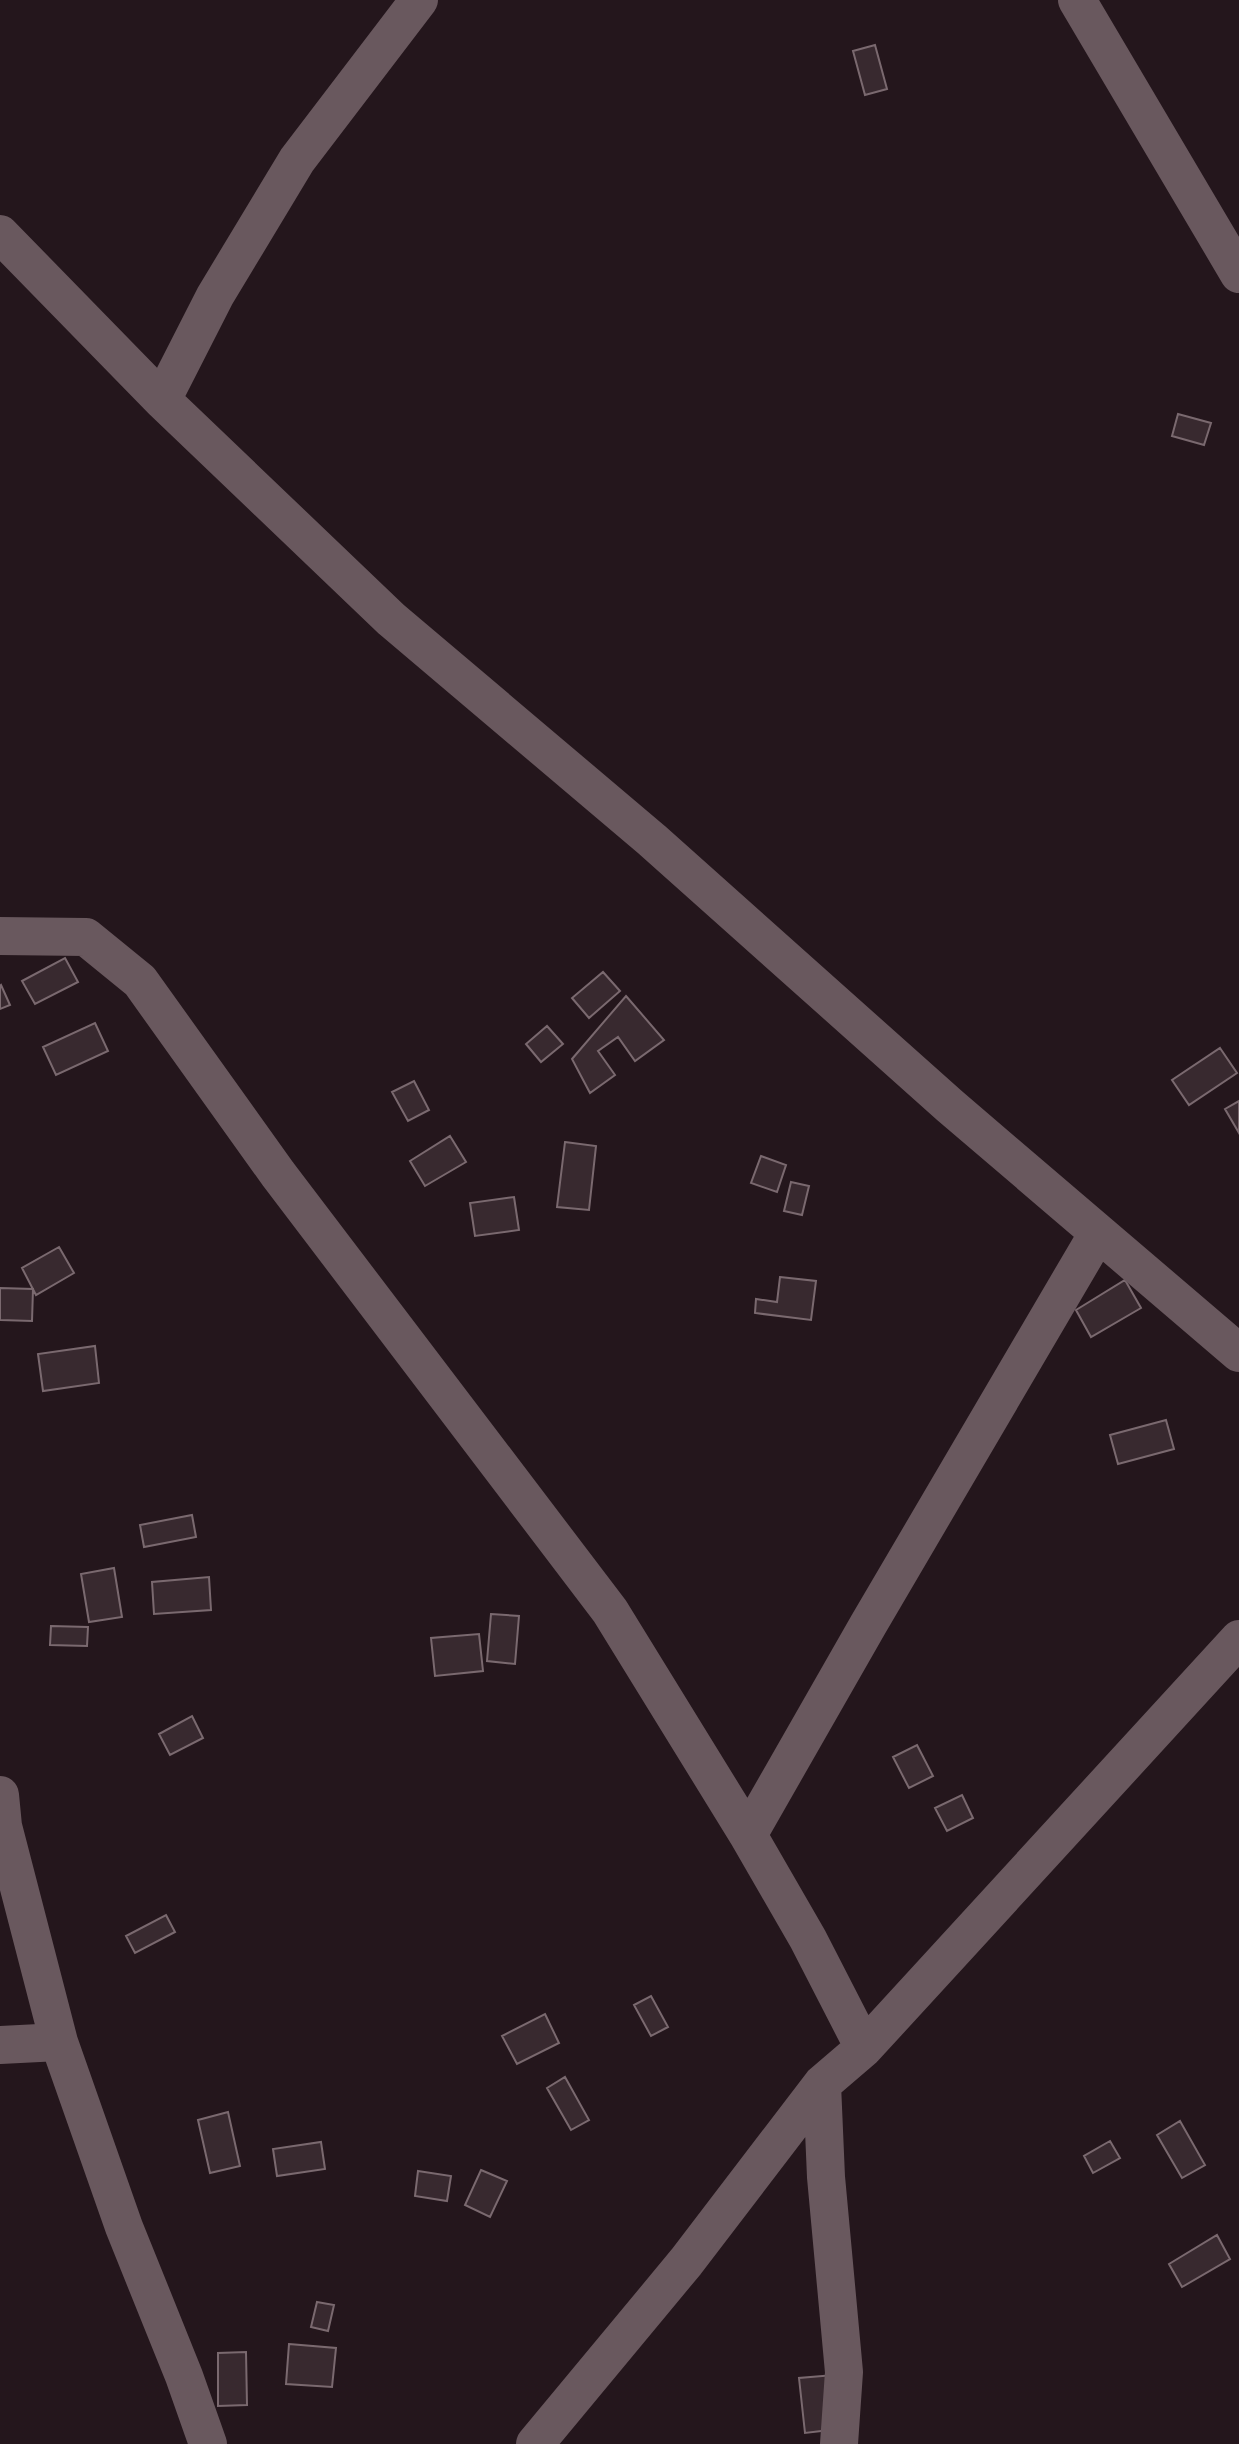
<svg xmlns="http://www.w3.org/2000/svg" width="1239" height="2444" font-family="Quicksand,sans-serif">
  <rect width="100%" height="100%" fill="#24161c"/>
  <!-- building -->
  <path fill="#38292f" stroke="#7a696f" stroke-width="2" d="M 875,45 L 887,89 L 865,95 L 853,51 Z
    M 1178,414 L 1211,423 L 1204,445 L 1172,436 Z
    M 65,958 L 78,982 L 35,1004 L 22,981 Z
    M 603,972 L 620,991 L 589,1018 L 572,998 Z
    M 1,985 L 10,1005 L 0,1009 L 0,986 Z
    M 626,996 L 664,1040 L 635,1061 L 618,1037 L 598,1051 L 615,1075 L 590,1093 L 572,1059 Z
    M 95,1023 L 108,1051 L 56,1075 L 43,1047 Z
    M 547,1026 L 563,1044 L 541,1062 L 526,1044 Z
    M 1220,1048 L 1237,1073 L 1189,1105 L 1172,1080 Z
    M 414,1081 L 429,1110 L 408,1121 L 392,1092 Z
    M 1239,1101 L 1239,1133 L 1225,1109 Z
    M 450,1136 L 466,1162 L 425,1186 L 410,1161 Z
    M 565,1142 L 596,1146 L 589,1210 L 557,1207 Z
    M 761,1156 L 786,1165 L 777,1192 L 751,1183 Z
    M 791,1182 L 809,1186 L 802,1215 L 784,1211 Z
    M 514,1197 L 519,1230 L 475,1236 L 470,1203 Z
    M 59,1247 L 74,1273 L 36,1295 L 22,1268 Z
    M 780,1277 L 816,1281 L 811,1320 L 755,1313 L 756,1299 L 777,1302 Z
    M 1125,1280 L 1141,1308 L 1091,1337 L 1076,1310 Z
    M 0,1288 L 33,1289 L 32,1321 L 0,1320 Z
    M 95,1346 L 99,1383 L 43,1391 L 38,1354 Z
    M 1166,1420 L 1174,1449 L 1118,1464 L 1110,1435 Z
    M 192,1515 L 196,1537 L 144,1547 L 140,1525 Z
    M 114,1568 L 122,1617 L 89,1622 L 81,1574 Z
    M 209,1577 L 211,1610 L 154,1614 L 152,1582 Z
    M 491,1614 L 519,1616 L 515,1664 L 487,1661 Z
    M 51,1626 L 88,1627 L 87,1646 L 50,1645 Z
    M 479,1634 L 483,1671 L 435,1676 L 431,1638 Z
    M 192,1716 L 203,1738 L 170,1755 L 159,1734 Z
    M 917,1745 L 933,1776 L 909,1788 L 893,1757 Z
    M 962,1795 L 973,1818 L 947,1831 L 935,1808 Z
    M 166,1915 L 175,1932 L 135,1953 L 126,1936 Z
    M 651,1996 L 668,2027 L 651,2036 L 634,2005 Z
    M 545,2014 L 559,2043 L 517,2064 L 502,2036 Z
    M 565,2077 L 589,2120 L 571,2130 L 547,2088 Z
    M 228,2112 L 240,2166 L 210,2173 L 198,2120 Z
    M 1180,2121 L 1205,2165 L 1182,2178 L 1157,2135 Z
    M 1110,2141 L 1120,2158 L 1093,2173 L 1084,2156 Z
    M 321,2142 L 325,2169 L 277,2176 L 273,2149 Z
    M 481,2170 L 507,2181 L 490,2217 L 465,2205 Z
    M 418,2171 L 451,2176 L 447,2201 L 415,2196 Z
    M 1217,2235 L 1230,2259 L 1182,2287 L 1169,2264 Z
    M 317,2302 L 334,2305 L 328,2331 L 311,2327 Z
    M 289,2344 L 336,2348 L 332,2387 L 286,2384 Z
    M 246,2352 L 247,2405 L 218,2406 L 218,2353 Z
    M 834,2375 L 838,2429 L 805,2433 L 799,2378 Z"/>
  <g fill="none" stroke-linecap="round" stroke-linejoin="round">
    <!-- minor -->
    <path stroke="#69585e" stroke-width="38" d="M 1077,0 L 1239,274
      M 0,234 L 162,400 L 391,619 L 652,840 L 950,1106 L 1239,1353
      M 162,400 L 215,296 L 297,160 L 419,0
      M 0,936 L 86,937 L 140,981 L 278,1174 L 610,1611 L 748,1835 L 808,1939 L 864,2048
      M 0,1795 L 3,1826 L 59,2042 L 124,2227 L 184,2376 L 208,2444
      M 748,1835 L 868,1625 L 1098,1233
      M 0,2045 L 59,2042
      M 822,2084 L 826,2177 L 844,2372 L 839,2444
      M 535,2444 L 686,2262 L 822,2084 L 864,2048 L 1239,1639"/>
  </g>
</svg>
